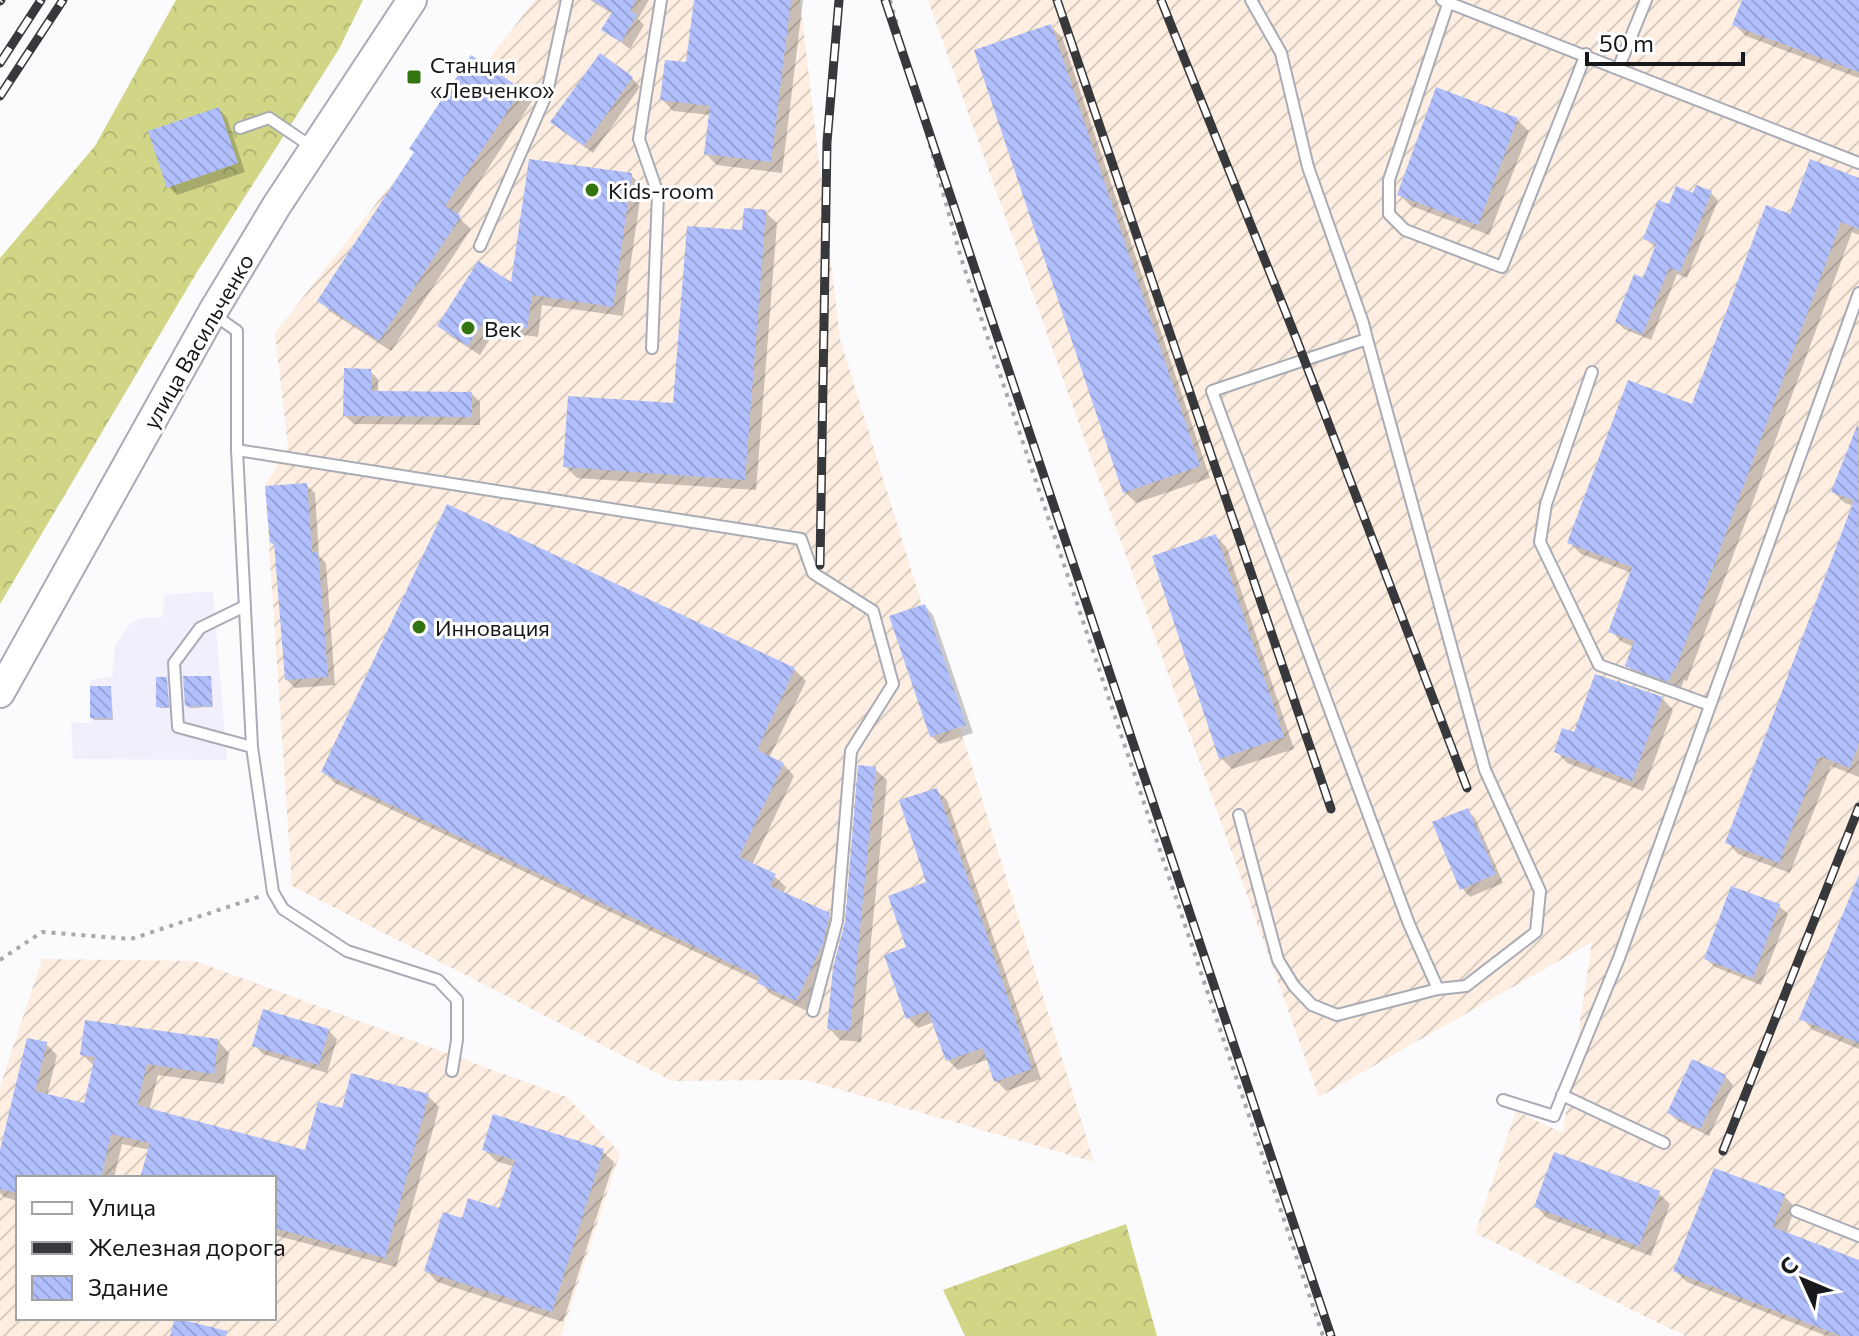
<svg xmlns="http://www.w3.org/2000/svg" width="1859" height="1336" font-family="Commissioner,sans-serif">
  <defs>
    <pattern id="industrial-furrows" width="10" height="10" patternUnits="userSpaceOnUse" patternTransform="scale(2)"><rect width="10" height="10" fill="#fdeee1"/><path d="M-1 1l2-2M0 10L10 0M9 11l2-2" fill="none" stroke="#d8cbc0"/></pattern>
    <pattern id="forest-crowns" width="20" height="18" patternUnits="userSpaceOnUse" patternTransform="scale(2)"><rect width="20" height="18" fill="#d0d686"/><path d="M2 6a3 3 0 1 1 6 0M12 15a3 3 0 1 1 6 0" fill="none" stroke="#b2b773"/></pattern>
    <pattern id="building-back-hatch" width="6" height="6" patternUnits="userSpaceOnUse" patternTransform="scale(2)"><rect width="6" height="6" fill="#b1c0fd"/><path d="M-1 5l2 2M0 0l6 6M5-1l2 2" fill="none" stroke="#98a4d8"/></pattern>
  </defs>
  <rect width="100%" height="100%" fill="#fbfbfd"/>
  <!-- commercial -->
  <path fill="#f2effc" d="M 213,591 L 227,760 L 73,759 L 71,722 L 91,723 L 90,680 L 112,677 L 115,645 L 131,623 L 141,618 L 163,617 L 164,595 Z"/>
  <!-- industrial -->
  <path fill="url(#industrial-furrows)" fill-rule="evenodd" d="M 535,0 L 800,0 L 840,339 L 1094,1162 L 806,1080 L 672,1081 L 292,886 L 265,486 L 288,446 L 275,333 Z
    M 928,0 L 1859,0 L 1859,1336 L 1685,1336 L 1475,1233 L 1516,1111 L 1563,1133 L 1592,942 L 1319,1097 Z
    M 42,959 L 195,961 L 567,1097 L 620,1153 L 561,1336 L 0,1336 L 0,1087 ZM 18,1178 L 274,1178 L 274,1318 L 18,1318 Z"/>
  <!-- forest -->
  <path fill="url(#forest-crowns)" d="M 176,0 L 363,0 L 339,49 L 197,272 L 0,604 L 0,258 L 95,146 Z
    M 1126,1224 L 1157,1336 L 965,1336 L 943,1290 Z"/>
  <!-- shadow -->
  <path fill="#0003" d="M 590,0 L 649,0 L 638,19 L 644,25 L 630,49 L 604,30 L 613,14 Z
    M 696,0 L 803,0 L 782,173 L 717,165 L 706,154 L 711,115 L 673,111 L 662,99 L 688,64 Z
    M 1744,0 L 1859,0 L 1859,78 L 1746,36 L 1735,25 Z
    M 1050,26 L 1062,37 L 1210,478 L 1136,503 L 1125,492 Z
    M 632,78 L 640,87 L 593,153 L 561,130 Z
    M 521,90 L 532,101 L 457,216 L 471,229 L 391,351 L 331,312 L 319,300 Z
    M 219,109 L 227,118 L 245,172 L 177,195 L 169,187 Z
    M 1517,120 L 1529,131 L 1489,235 L 1411,206 L 1399,194 Z
    M 631,175 L 642,186 L 623,316 L 542,305 L 538,337 L 495,331 L 480,355 L 450,336 L 440,325 L 512,286 Z
    M 1859,180 L 1859,235 L 1852,232 L 1687,681 L 1684,680 L 1680,691 L 1639,677 L 1628,665 L 1634,647 L 1622,642 L 1611,631 L 1632,573 L 1581,554 L 1570,543 L 1693,407 L 1791,216 Z
    M 1711,193 L 1718,200 L 1687,278 L 1677,274 L 1651,340 L 1624,329 L 1617,322 L 1644,280 L 1657,248 L 1645,239 L 1670,207 L 1694,196 Z
    M 765,212 L 777,223 L 756,490 L 577,478 L 565,466 L 675,405 L 744,232 Z
    M 370,371 L 378,379 L 378,393 L 472,394 L 480,402 L 480,425 L 354,424 L 345,416 Z
    M 1859,425 L 1859,777 L 1831,766 L 1790,873 L 1738,854 L 1727,842 L 1854,506 L 1845,503 L 1833,492 Z
    M 306,485 L 315,493 L 319,556 L 326,563 L 335,685 L 295,688 L 287,680 L 276,547 L 271,542 Z
    M 1216,536 L 1227,548 L 1294,749 L 1232,769 L 1221,758 Z
    M 925,606 L 933,615 L 973,733 L 940,744 L 931,736 Z
    M 794,669 L 806,681 L 769,758 L 783,764 L 794,776 L 752,865 L 774,876 L 786,887 L 783,894 L 828,915 L 840,926 L 833,955 L 807,1011 L 771,994 L 760,982 L 335,783 L 323,771 Z
    M 211,678 L 213,707 L 189,708 L 187,706 Z
    M 166,679 L 170,708 L 160,708 L 158,706 Z
    M 111,688 L 113,720 L 94,720 L 92,718 Z
    M 1662,698 L 1673,710 L 1643,791 L 1567,763 L 1556,751 L 1575,735 Z
    M 875,769 L 887,780 L 861,1042 L 840,1040 L 829,1028 Z
    M 936,790 L 947,800 L 1041,1079 L 1006,1091 L 996,1080 L 989,1059 L 958,1070 L 948,1060 L 934,1022 L 918,1028 L 908,1018 L 909,948 L 929,883 Z
    M 1467,810 L 1475,818 L 1503,883 L 1470,897 L 1462,888 Z
    M 1859,881 L 1859,1049 L 1813,1030 L 1802,1018 Z
    M 1779,906 L 1788,914 L 1761,985 L 1715,967 L 1706,959 Z
    M 328,1030 L 337,1039 L 327,1073 L 263,1054 L 254,1045 Z
    M 218,1041 L 229,1053 L 224,1084 L 158,1075 L 149,1111 L 306,1152 L 343,1111 L 428,1096 L 439,1107 L 396,1267 L 274,1235 L 274,1178 L 142,1178 L 150,1150 L 122,1144 L 114,1178 L 18,1178 L 18,1201 L 4,1197 L 0,1193 L 0,1159 L 46,1044 L 57,1055 L 47,1096 L 85,1105 L 95,1067 L 82,1054 Z
    M 1725,1076 L 1733,1085 L 1709,1136 L 1678,1121 L 1669,1113 Z
    M 484,1149 L 602,1151 L 614,1162 L 563,1322 L 437,1282 L 426,1270 L 500,1211 L 515,1167 L 496,1161 Z
    M 1658,1193 L 1670,1204 L 1651,1256 L 1547,1218 L 1536,1206 Z
    M 1784,1196 L 1795,1207 L 1786,1234 L 1859,1262 L 1859,1336 L 1827,1336 L 1687,1282 L 1675,1271 Z"/>
  <!-- building -->
  <path fill="url(#building-back-hatch)" d="M 592,0 L 636,0 L 630,11 L 637,15 L 621,42 L 601,30 L 612,12 Z
    M 694,0 L 791,0 L 771,162 L 704,154 L 710,106 L 660,100 L 665,60 L 686,62 Z
    M 1742,0 L 1859,0 L 1859,72 L 1732,25 Z
    M 1051,24 L 1200,466 L 1123,493 L 974,50 Z
    M 600,53 L 633,77 L 584,146 L 550,122 Z
    M 471,55 L 522,89 L 445,206 L 461,216 L 379,341 L 317,301 L 414,152 L 409,149 Z
    M 1436,87 L 1518,118 L 1478,225 L 1397,195 Z
    M 219,107 L 238,163 L 167,188 L 148,131 Z
    M 529,159 L 632,173 L 613,307 L 532,295 L 527,328 L 484,321 L 468,346 L 437,326 L 478,261 L 511,282 Z
    M 1810,159 L 1859,178 L 1859,229 L 1841,222 L 1675,671 L 1673,670 L 1668,682 L 1625,666 L 1634,641 L 1608,632 L 1632,567 L 1567,543 L 1628,380 L 1692,404 L 1766,205 L 1790,214 Z
    M 1696,185 L 1712,191 L 1680,272 L 1669,268 L 1643,334 L 1615,322 L 1634,274 L 1643,278 L 1656,244 L 1643,239 L 1658,200 L 1669,204 L 1676,186 L 1693,193 Z
    M 744,208 L 766,210 L 745,480 L 563,467 L 568,396 L 673,403 L 687,226 L 742,230 Z
    M 344,368 L 371,369 L 371,391 L 472,392 L 472,417 L 343,416 Z
    M 1858,423 L 1859,743 L 1850,768 L 1819,756 L 1779,863 L 1725,843 L 1854,500 L 1831,492 Z
    M 307,483 L 312,552 L 318,552 L 328,677 L 285,680 L 274,543 L 270,543 L 265,486 Z
    M 447,504 L 795,668 L 757,750 L 784,763 L 739,857 L 776,874 L 770,886 L 830,913 L 823,943 L 796,1001 L 757,983 L 760,977 L 321,772 Z
    M 1216,534 L 1284,737 L 1219,759 L 1152,556 Z
    M 925,604 L 966,725 L 930,737 L 889,616 Z
    M 1595,674 L 1663,697 L 1632,781 L 1554,752 L 1562,728 L 1574,732 Z
    M 183,676 L 211,676 L 212,706 L 185,706 Z
    M 156,677 L 167,677 L 169,707 L 156,707 Z
    M 90,686 L 111,686 L 111,718 L 90,718 Z
    M 858,765 L 876,767 L 850,1031 L 827,1029 L 833,968 L 845,922 Z
    M 937,788 L 1032,1069 L 994,1082 L 983,1048 L 946,1061 L 928,1011 L 906,1019 L 884,955 L 906,947 L 888,896 L 926,882 L 899,800 Z
    M 1468,808 L 1496,874 L 1460,890 L 1432,822 Z
    M 1859,875 L 1859,1043 L 1799,1019 Z
    M 1731,886 L 1780,904 L 1753,978 L 1704,959 Z
    M 263,1009 L 329,1029 L 319,1065 L 252,1046 Z
    M 85,1020 L 218,1039 L 214,1074 L 147,1064 L 137,1105 L 305,1150 L 318,1102 L 342,1108 L 351,1073 L 429,1094 L 385,1258 L 274,1228 L 274,1178 L 140,1178 L 150,1143 L 111,1134 L 101,1178 L 18,1178 L 18,1193 L 0,1189 L 0,1150 L 27,1038 L 47,1042 L 35,1091 L 84,1103 L 95,1057 L 80,1055 Z
    M 1692,1059 L 1726,1075 L 1700,1129 L 1667,1113 Z
    M 493,1114 L 604,1149 L 552,1312 L 424,1271 L 443,1212 L 462,1218 L 468,1198 L 499,1208 L 515,1160 L 482,1150 Z
    M 1554,1152 L 1660,1191 L 1639,1246 L 1534,1207 Z
    M 1714,1168 L 1785,1194 L 1773,1227 L 1859,1260 L 1859,1336 L 1841,1336 L 1673,1271 Z
    M 175,1318 L 227,1331 L 226,1336 L 170,1336 Z"/>
  <g fill="none" stroke-linecap="round" stroke-linejoin="round">
    <!-- service casing -->
    <g stroke="#a9abb5" stroke-width="14">
      <path id="service" d="M 1251,0 L 1281,53 L 1308,167 L 1363,323 L 1367,339 L 1485,770 L 1540,891 L 1536,932 L 1466,986 L 1438,989 L 1409,924 L 1212,391 L 1367,339
        M 1442,0 L 1618,69
        M 1646,0 L 1618,69 L 1859,163
        M 1448,4 L 1389,180 L 1389,214 L 1405,230 L 1502,267 L 1586,54
        M 240,128 L 269,118 L 312,147
        M 480,246 L 547,93 L 567,0
        M 213,314 L 237,331 L 237,450 L 252,747 L 273,892 L 283,909 L 347,951 L 438,980 L 457,1000 L 457,1040 L 452,1071
        M 652,348 L 658,194 L 639,139 L 661,0
        M 1592,372 L 1546,504 L 1540,542 L 1599,665 L 1710,705
        M 237,450 L 801,539 L 813,573 L 873,611 L 893,684 L 851,751 L 837,921 L 813,1011
        M 245,606 L 200,628 L 174,663 L 178,727 L 252,747
        M 1239,815 L 1278,960 L 1294,986 L 1312,1005 L 1337,1015 L 1438,989
        M 1562,1095 L 1664,1143
        M 1503,1100 L 1554,1116 L 1619,958 L 1859,293
        M 1796,1211 L 1859,1236"/>
    </g>
    <!-- secondary casing -->
    <g stroke="#a9abb5" stroke-width="32">
      <path id="secondary" d="M 0,693 L 212,313 L 277,205 L 412,0"/>
    </g>
    <!-- path -->
    <path stroke="#a9a9ac" stroke-width="4" stroke-dasharray="4 6" stroke-linecap="butt" d="M 890,0 L 961,258 L 1323,1336
      M 0,960 L 42,932 L 131,939 L 261,896"/>
    <!-- service -->
    <use href="#service" stroke="#fff" stroke-width="10"/>
    <!-- secondary -->
    <use href="#secondary" stroke="#fff" stroke-width="28"/>
    <!-- rail casing -->
    <g stroke="#37383c" stroke-width="9">
      <path id="rail" d="M 885,0 L 1331,1336
        M 1057,0 L 1331,809
        M 1161,0 L 1296,338 L 1467,788
        M 0,1 L 1,0
        M 0,63 L 41,0
        M 0,96 L 63,0
        M 820,565 L 827,142 L 839,0
        M 1723,1151 L 1859,807"/>
    </g>
    <!-- rail -->
    <use href="#rail" stroke="#fff" stroke-width="6" stroke-dasharray="18" stroke-linecap="butt"/>
  </g>
  <!-- markers -->
  <g fill="#327410" stroke="#fff" stroke-width="3">
    <rect x="406" y="69" width="16" height="16" rx="4"/>
    <circle cx="592" cy="190" r="8"/>
    <circle cx="468" cy="328" r="8"/>
    <circle cx="419" cy="627" r="8"/>
  </g>
  <g text-anchor="middle" dominant-baseline="central" stroke-width="6" stroke-linejoin="round" paint-order="stroke">
    <!-- poi labels -->
    <g font-size="22" fill="#17181c" stroke="#fff" text-anchor="start">
      <text x="430" y="64">Станция<tspan x="430" dy="25">«Левченко»</tspan></text>
      <text x="608" y="190">Kids-room</text>
      <text x="484" y="328">Век</text>
      <text x="435" y="627">Инновация</text>
    </g>
    <!-- street labels -->
    <g font-size="22" fill="#17181c" stroke="#fff">
      <text transform="translate(198 341) rotate(-60)">улица Васильченко</text>
    </g>
  </g>
  <!-- legend -->
  <rect x="16" y="1176" width="260" height="144" fill="#ffffff" stroke="#a2a3a4" stroke-width="2"/>
  <rect x="32" y="1202" width="40" height="12" fill="#ffffff" stroke="#a2a3a4" stroke-width="2"/>
  <text x="88" y="1216" font-size="24" fill="#17181c">Улица</text>
  <rect x="32" y="1242" width="40" height="12" fill="#37383c" stroke="#a2a3a4" stroke-width="2"/>
  <text x="88" y="1256" font-size="24" fill="#17181c">Железная дорога</text>
  <rect x="32" y="1276" width="40" height="24" fill="url(#building-back-hatch)" stroke="#a2a3a4" stroke-width="2"/>
  <text x="88" y="1296" font-size="24" fill="#17181c">Здание</text>
  <!-- north arrow -->
  <g transform="translate(1803 1280) rotate(314)" stroke="#ffffff" stroke-width="6" paint-order="stroke">
  <path d="M0-6L14 30L0 20L-14 30Z" fill="#17181c"/>
  <text y="-12" font-size="22" font-weight="bold" text-anchor="middle" fill="#17181c">С</text>
  </g>
  <!-- scale -->
  <path d="M1587 52v12h156v-12" fill="none" stroke="#17181c" stroke-width="4"/>
  <text x="1599" y="52" font-size="24" fill="#17181c" stroke="#ffffff" stroke-width="6" paint-order="stroke">50 m</text>
</svg>
